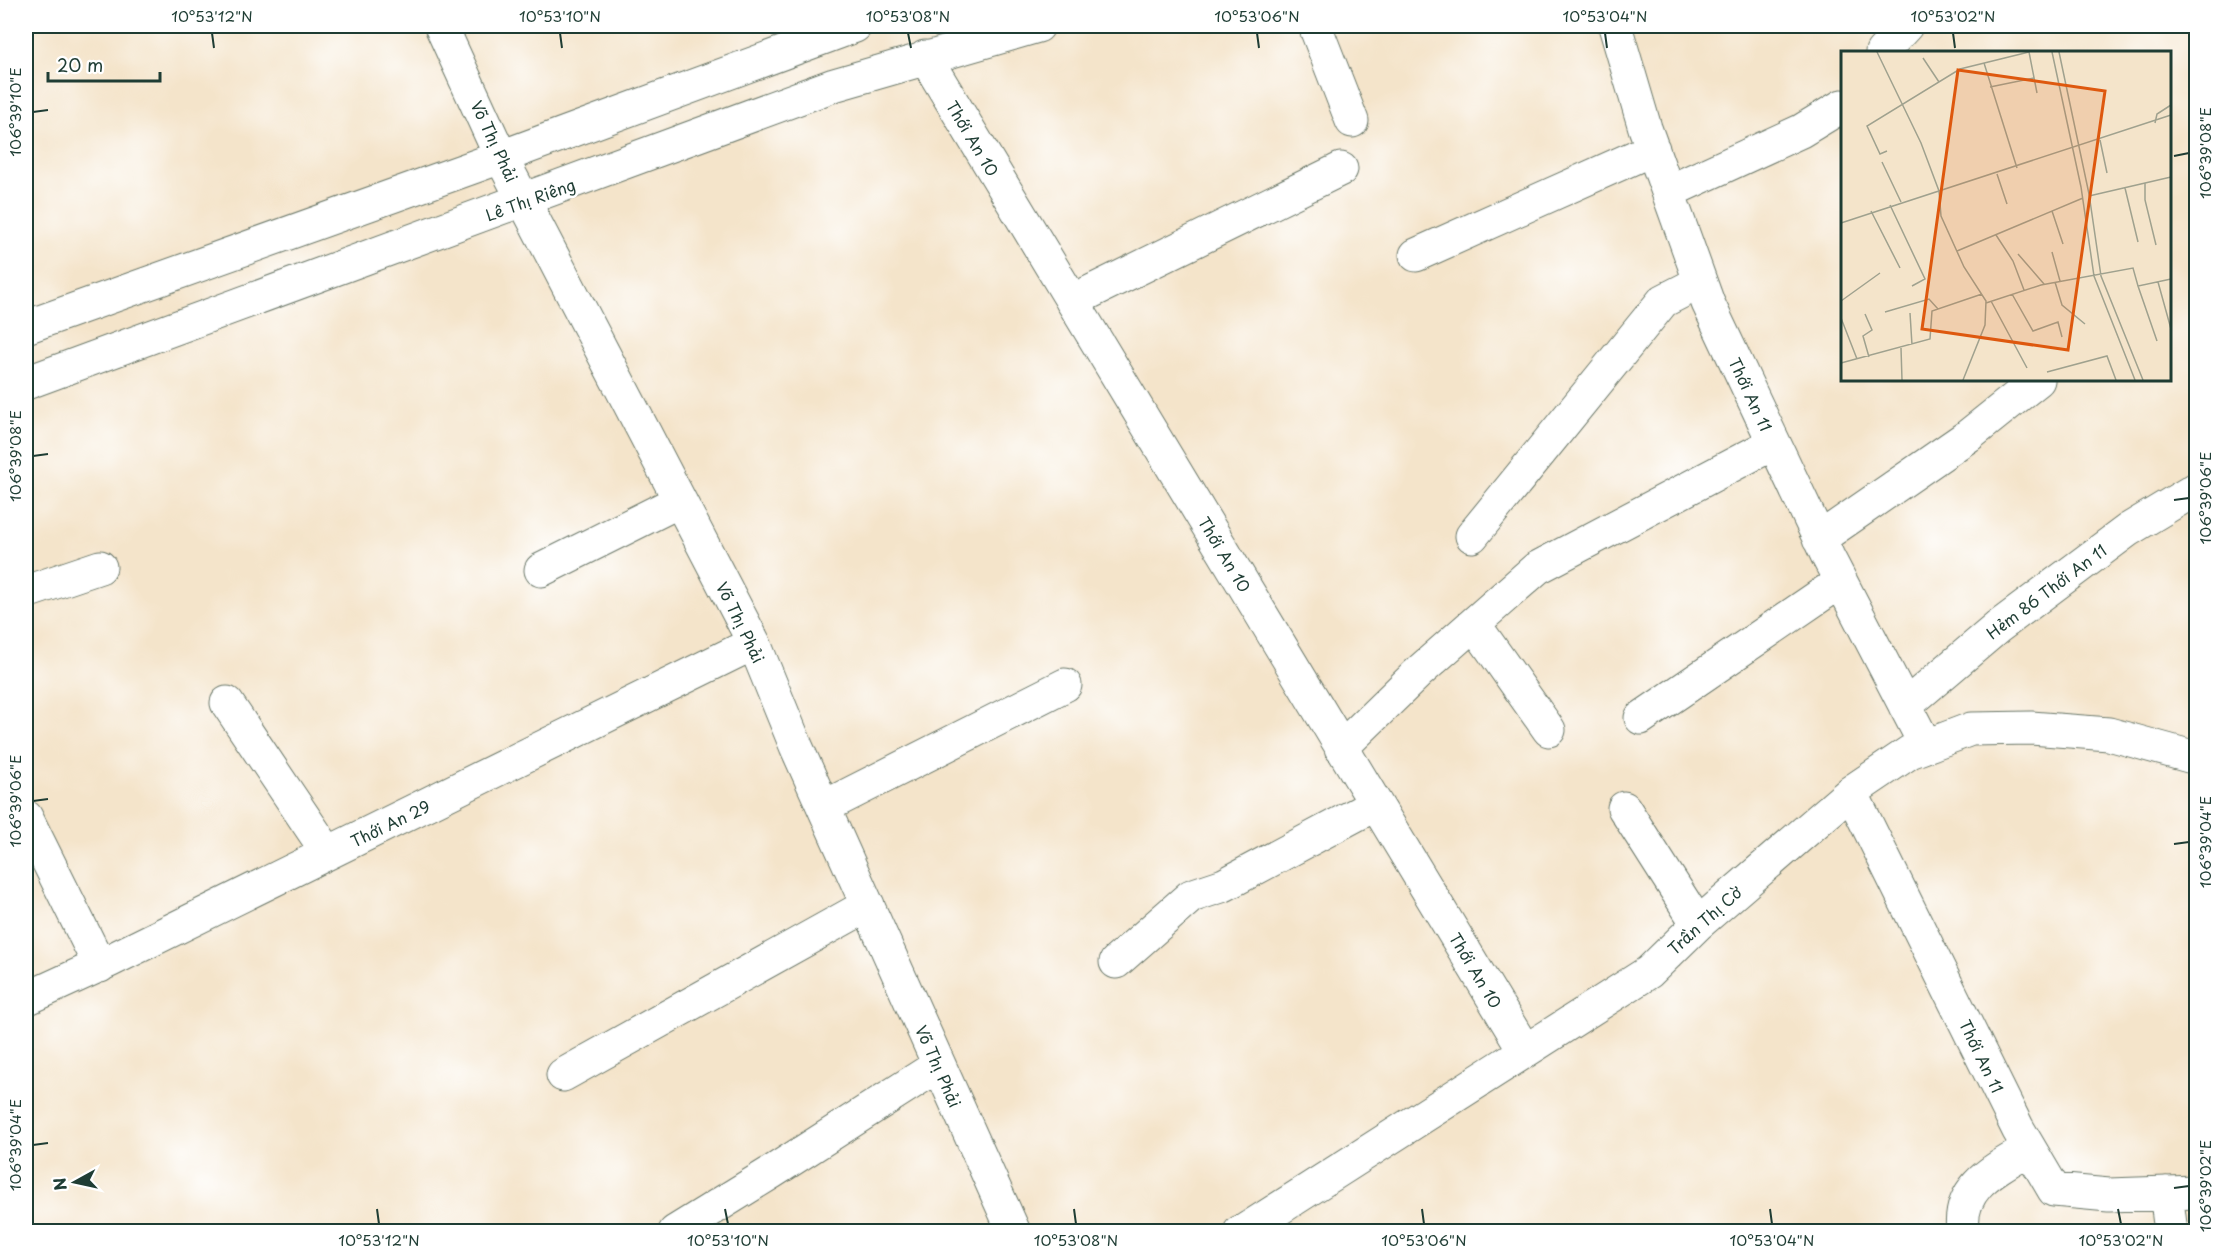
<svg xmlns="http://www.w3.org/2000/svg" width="2222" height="1257" font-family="'Playpen Sans',sans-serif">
  <rect width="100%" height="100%" fill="#fff"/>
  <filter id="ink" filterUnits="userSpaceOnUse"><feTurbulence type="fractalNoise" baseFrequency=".0167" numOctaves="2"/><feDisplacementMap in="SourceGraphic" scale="12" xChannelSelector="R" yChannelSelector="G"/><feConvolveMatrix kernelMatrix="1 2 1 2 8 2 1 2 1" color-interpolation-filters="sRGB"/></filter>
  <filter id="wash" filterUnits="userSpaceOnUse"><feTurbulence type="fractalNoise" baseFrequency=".008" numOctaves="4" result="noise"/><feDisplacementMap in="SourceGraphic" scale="24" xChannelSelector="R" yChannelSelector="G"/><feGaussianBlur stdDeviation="1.35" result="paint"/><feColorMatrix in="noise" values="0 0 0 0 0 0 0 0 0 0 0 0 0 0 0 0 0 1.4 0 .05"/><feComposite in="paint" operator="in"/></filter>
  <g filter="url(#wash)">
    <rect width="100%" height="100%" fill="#f4e4ca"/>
  </g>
  <g filter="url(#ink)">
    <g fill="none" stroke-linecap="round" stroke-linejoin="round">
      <!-- minor casing -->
      <g stroke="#6a7768" stroke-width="35">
        <path id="minor" d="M 441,26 L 501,157 L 754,643 L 796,746 L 1014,1232
          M 1315,26 L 1352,121
          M 1615,26 L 1645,128 L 1708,303 L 1828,557 L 1926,746
          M 1882,52 L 1906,26
          M 925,57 L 1525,1051
          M 1668,192 L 1801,131 L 1842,106
          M 1416,255 L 1653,149
          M 1072,301 L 1341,169
          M 26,327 L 501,157 L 855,26
          M 26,383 L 834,85 L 1038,26
          M 1472,536 L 1663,301 L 1700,282
          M 1819,539 L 1968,436 L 2038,380
          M 541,570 L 679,501
          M 26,592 L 100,567
          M 1474,624 L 1549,730
          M 227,703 L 328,853
          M 1905,706 L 1998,627 L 2128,530 L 2196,489
          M 1641,718 L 1840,582
          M 1341,748 L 1420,671 L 1537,568 L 1774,443
          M 1851,792 L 2018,1129 L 2054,1190 L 2109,1195 L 2196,1192
          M 824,807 L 1065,685
          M 1624,808 L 1698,924
          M 26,817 L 100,966
          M 1116,962 L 1191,896 L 1224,885 L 1376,804
          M 26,999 L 111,960 L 754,643
          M 563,1075 L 868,905
          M 2166,1193 L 2171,1232
          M 675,1232 L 772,1172 L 939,1065
          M 1240,1232 L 1244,1231 L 1649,972 L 1698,924 L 1851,792 L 1910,752 L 1971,729 L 2031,728 L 2109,734 L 2196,758
          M 1963,1232 C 1957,1186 1996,1169 2029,1149"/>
      </g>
      <!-- minor -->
      <use href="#minor" stroke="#fff" stroke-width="33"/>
    </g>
  </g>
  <!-- ticks -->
  <path fill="none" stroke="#1f3d34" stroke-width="2" d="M 212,33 L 214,48M 560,33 L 562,48M 908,33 L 911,48M 1257,33 L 1259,48M 1605,33 L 1607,48M 1953,33 L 1955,48M 33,112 L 48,110M 2174,156 L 2189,153M 33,456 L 48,454M 2174,500 L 2189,498M 33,801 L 48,799M 2174,844 L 2189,842M 33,1145 L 48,1143M 2174,1188 L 2189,1186M 377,1209 L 379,1224M 725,1209 L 728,1224M 1074,1209 L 1076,1224M 1422,1209 L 1424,1224M 1770,1209 L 1772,1224M 2118,1209 L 2121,1224"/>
  <g text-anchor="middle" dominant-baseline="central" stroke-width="5" stroke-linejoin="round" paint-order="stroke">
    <!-- street labels -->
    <g font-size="16" fill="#1f3d34" stroke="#fff">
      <text transform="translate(973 138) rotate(59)">Thới An 10</text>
      <text transform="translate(495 141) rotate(65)">Võ Thị Phải</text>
      <text transform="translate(530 199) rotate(-20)">Lê Thị Riêng</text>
      <text transform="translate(1751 394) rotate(65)">Thới An 11</text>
      <text transform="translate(1225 554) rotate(59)">Thới An 10</text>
      <text transform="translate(2046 591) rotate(-37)">Hẻm 86 Thới An 11</text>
      <text transform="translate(741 622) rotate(64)">Võ Thị Phải</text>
      <text transform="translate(390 823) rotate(-26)">Thới An 29</text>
      <text transform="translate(1704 920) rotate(-42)">Trần Thị Cờ</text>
      <text transform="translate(1476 970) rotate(59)">Thới An 10</text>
      <text transform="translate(1982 1056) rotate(64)">Thới An 11</text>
      <text transform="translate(939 1066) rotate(66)">Võ Thị Phải</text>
    </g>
  </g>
  <!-- overview -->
  <g transform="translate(1841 51)">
    <rect width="330" height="330" fill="#f4e4ca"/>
    <path fill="none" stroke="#9fa18e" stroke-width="1.5" d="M 36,1 L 80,92 L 98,140 L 100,165 L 123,216 L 145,250 L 144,274 L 122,329M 188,1 L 196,42M 211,1 L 240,136 L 253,225 L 294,329M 218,1 L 248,143 L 260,225 L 302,329M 82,7 L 98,31M 143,12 L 176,117M 149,36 L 193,27M 314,72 L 316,63 L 330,54M 259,89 L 266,122M 46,100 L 39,103 L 26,75 L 119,18 L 188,1M 41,111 L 60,151M 156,123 L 166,153M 304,132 L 304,149 L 315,194M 284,137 L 297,191M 248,145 L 330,126M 49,154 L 84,228 L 71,235M 30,160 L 59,217M 211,160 L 222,193M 0,172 L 330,64M 155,184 L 172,210 L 183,239M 116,200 L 242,147M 211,201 L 219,230M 177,203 L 203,233M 214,231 L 221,254 L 244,273M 317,231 L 330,278M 171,243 L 192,280 L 217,271 L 221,286M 0,250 L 39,222M 150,250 L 186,317M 145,252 L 200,234 L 292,217 L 297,235M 44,261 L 88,248 L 97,258M 69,262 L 71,294M 24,263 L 31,279 L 22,285 L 28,306M 0,267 L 16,308M 316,290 L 297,235 L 330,228M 60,297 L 61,329M 0,312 L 89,288 L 91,260 L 141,243M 206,321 L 266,305 L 275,329"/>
    <path fill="#de580e" fill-opacity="0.15" stroke="#de580e" stroke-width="3" d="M 117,19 L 264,40 L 227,299 L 81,278 Z"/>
    <rect width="330" height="330" fill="none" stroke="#1f3d34" stroke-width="3"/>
  </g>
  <!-- margin -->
  <rect width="2222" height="1257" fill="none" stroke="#fff" stroke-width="66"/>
  <!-- north arrow -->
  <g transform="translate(75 1182) rotate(262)" stroke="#ffffff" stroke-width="4.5" paint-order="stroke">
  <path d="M0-4.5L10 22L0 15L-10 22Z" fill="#1f3d34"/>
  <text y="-9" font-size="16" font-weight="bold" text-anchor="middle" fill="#1f3d34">N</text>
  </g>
  <!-- scale -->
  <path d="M48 72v9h112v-9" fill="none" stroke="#1f3d34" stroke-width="3"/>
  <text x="57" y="72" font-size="18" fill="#1f3d34" stroke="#ffffff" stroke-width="4.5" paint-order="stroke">20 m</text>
  <rect x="33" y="33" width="2156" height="1191" fill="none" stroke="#1f3d34" stroke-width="2"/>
  <g font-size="15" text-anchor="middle" fill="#1f3d34">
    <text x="212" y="22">10°53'12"N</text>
    <text x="560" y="22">10°53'10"N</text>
    <text x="908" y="22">10°53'08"N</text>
    <text x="1257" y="22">10°53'06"N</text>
    <text x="1605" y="22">10°53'04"N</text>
    <text x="1953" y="22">10°53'02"N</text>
    <text transform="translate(16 112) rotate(-90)" y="5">106°39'10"E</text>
    <text transform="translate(2206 153) rotate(-90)" y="5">106°39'08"E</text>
    <text transform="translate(16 456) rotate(-90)" y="5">106°39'08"E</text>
    <text transform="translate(2206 498) rotate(-90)" y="5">106°39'06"E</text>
    <text transform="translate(16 801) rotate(-90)" y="5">106°39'06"E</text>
    <text transform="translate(2206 842) rotate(-90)" y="5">106°39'04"E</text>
    <text transform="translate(16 1145) rotate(-90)" y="5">106°39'04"E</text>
    <text transform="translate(2206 1186) rotate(-90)" y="5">106°39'02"E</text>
    <text x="379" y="1246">10°53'12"N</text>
    <text x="728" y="1246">10°53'10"N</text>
    <text x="1076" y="1246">10°53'08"N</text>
    <text x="1424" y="1246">10°53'06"N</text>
    <text x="1772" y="1246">10°53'04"N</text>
    <text x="2121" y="1246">10°53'02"N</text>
  </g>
</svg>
